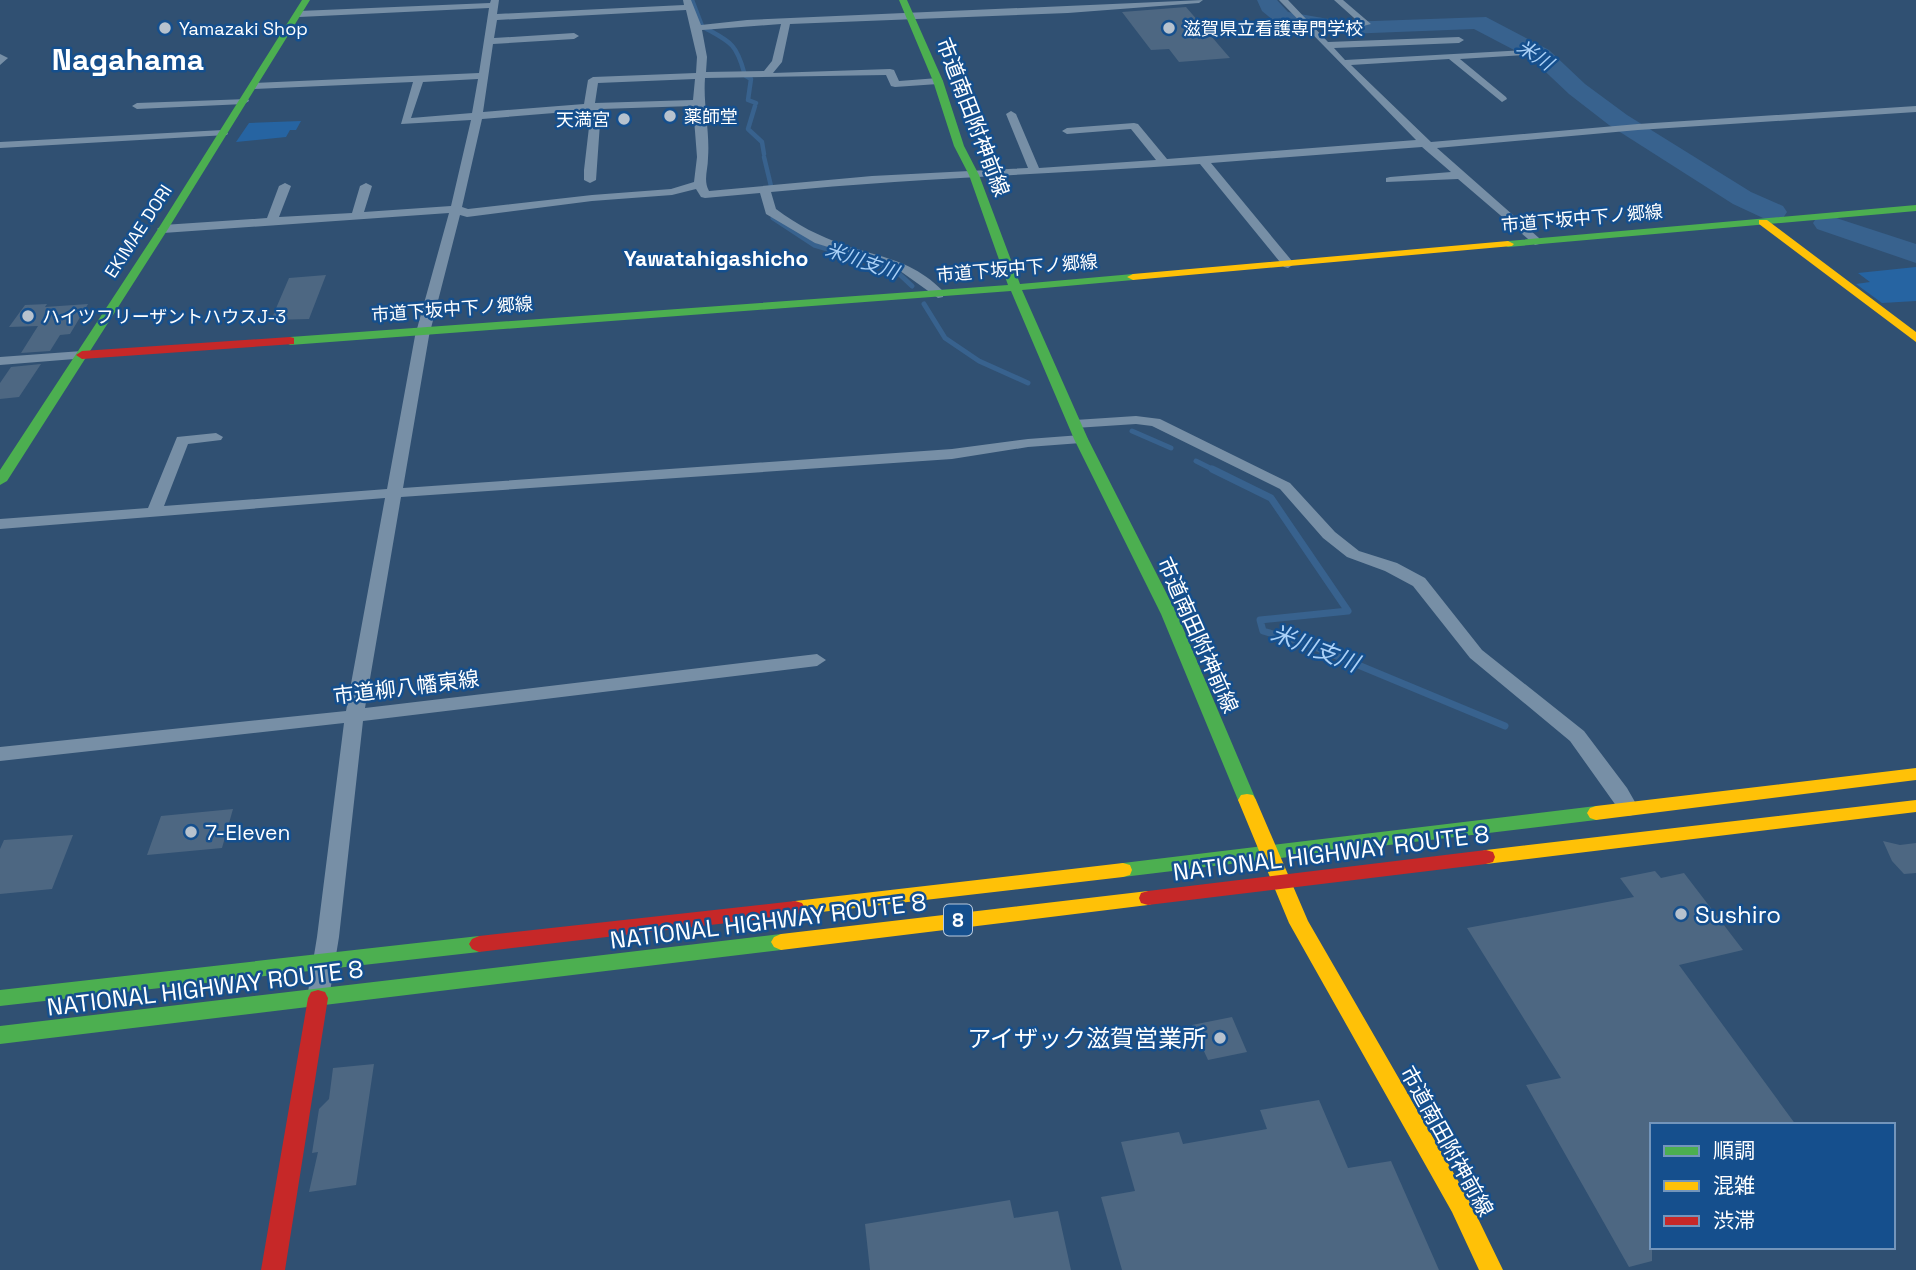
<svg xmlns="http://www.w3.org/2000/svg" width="1916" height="1270" font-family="'Space Grotesk','Noto Sans JP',sans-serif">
  <rect width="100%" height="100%" fill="#305072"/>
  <!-- green -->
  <path fill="#2664a2" d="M 301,121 L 296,130 L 290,130 L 286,137 L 236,142 L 249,123 Z
    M 1916,267 L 1916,301 L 1882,303 L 1856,284 L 1870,282 L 1858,273 Z"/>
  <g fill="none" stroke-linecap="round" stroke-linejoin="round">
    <!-- stream-far2 -->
    <path stroke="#38628e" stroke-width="4.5" d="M 692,0 L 702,26
      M 705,28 C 730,42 736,43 744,72
      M 746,76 L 751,79 L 748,100 L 756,103
      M 755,106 L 748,129 L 762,142 L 764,154
      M 764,157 L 771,186 L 769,188"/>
    <!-- stream-far1 -->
    <path stroke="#38628e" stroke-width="5" d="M 773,218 L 814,245 L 894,269 L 912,286
      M 924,304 L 945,338 L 979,361 L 1028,383
      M 1132,431 L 1171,448
      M 1196,461 L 1216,471"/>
    <!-- stream -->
    <path stroke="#38628e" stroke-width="7" d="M 1212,469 L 1271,498 L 1348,611 L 1260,620 L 1263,631 L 1310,645 L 1505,726"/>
    <!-- river -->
    <path fill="#38628e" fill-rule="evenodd" d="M 1257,0 L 1277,0 L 1288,12 L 1346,22 L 1486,17 L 1549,50 L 1585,84 L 1627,115 L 1751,192 L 1783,206 L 1787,212 L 1783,218 L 1773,220 L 1763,218 L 1733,204 L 1609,125 L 1569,94 L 1533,60 L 1474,29 L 1346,34 L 1274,21 L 1262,11 Z
      M 1827,215 L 1916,244 L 1916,263 L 1817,229 L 1813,223 L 1817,217 Z"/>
  </g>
  <!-- building -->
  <path fill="#4d6782" d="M 1186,7 L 1230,58 L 1179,62 L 1169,49 L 1151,50 L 1122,12 Z
    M 326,275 L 309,319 L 271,320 L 289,278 Z
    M 47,304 L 45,307 L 88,304 L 70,334 L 60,335 L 50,351 L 21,353 L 38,326 L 9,327 L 25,305 Z
    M 41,364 L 19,397 L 0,399 L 0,383 L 11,367 Z
    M 233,809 L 222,848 L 147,855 L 161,816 Z
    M 73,835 L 52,889 L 0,894 L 0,849 L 4,840 Z
    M 1883,841 L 1900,845 L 1916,843 L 1916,873 L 1904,874 L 1892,861 Z
    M 1655,871 L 1661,878 L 1684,873 L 1743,950 L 1679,965 L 1796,1125 L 1652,1125 L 1652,1261 L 1629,1267 L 1526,1085 L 1561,1078 L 1467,928 L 1634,897 L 1620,878 Z
    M 1232,1017 L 1247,1052 L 1208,1060 L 1192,1025 Z
    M 374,1064 L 356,1185 L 309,1192 L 318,1152 L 312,1153 L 319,1109 L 329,1099 L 333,1068 Z
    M 1319,1100 L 1348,1168 L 1391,1161 L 1439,1270 L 1122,1270 L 1101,1197 L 1135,1191 L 1121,1142 L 1179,1132 L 1183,1144 L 1267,1129 L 1260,1110 Z
    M 1010,1200 L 1014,1218 L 1058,1211 L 1071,1270 L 870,1270 L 865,1224 Z"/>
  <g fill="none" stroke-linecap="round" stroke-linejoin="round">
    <!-- street -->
    <path fill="#778fa6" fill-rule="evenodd" d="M 491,0 L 499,0 L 497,14 L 684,5 L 683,0 L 691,0 L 701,25 L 747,20 L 1203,0 L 1199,3 L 1068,13 L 790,24 L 782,62 L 773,73 L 890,69 L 894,70 L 899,81 L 938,78 L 943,81 L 938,84 L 895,87 L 891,86 L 886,75 L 705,78 C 703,105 710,131 708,158 C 708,170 703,180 709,191 L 872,176 L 1028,168 L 1006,114 L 1011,111 L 1016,114 L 1039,168 L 1156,160 L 1131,129 L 1067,134 L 1062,131 L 1067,128 L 1134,123 L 1138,124 L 1167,159 L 1416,140 L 1279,0 L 1288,0 L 1328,42 L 1459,37 L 1464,40 L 1459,43 L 1334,48 L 1345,60 L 1528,50 L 1528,54 L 1525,55 L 1460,59 L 1506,97 L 1507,99 L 1502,102 L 1449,59 L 1351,65 L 1431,142 L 1638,124 L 1916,106 L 1916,112 L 1638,130 L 1437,148 L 1539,238 L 1539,244 L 1535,245 L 1458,179 L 1386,182 L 1386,178 L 1390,177 L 1451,172 L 1422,147 L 1211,163 L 1292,261 L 1294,264 L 1288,268 L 1284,267 L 1200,164 C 1057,174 914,178 771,192 L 776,209 C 797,225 819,236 844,245 C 883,258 912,260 943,291 L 943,297 L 938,298 L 896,268 L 815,243 L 766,214 L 760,193 L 705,198 L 701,197 L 696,189 L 672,195 L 592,201 L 467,217 L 460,215 L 429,336 L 403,488 L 952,449 L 1028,439 L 1081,435 L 1088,439 L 1081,443 L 1028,447 L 952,459 L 401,497 L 365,708 L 817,654 L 826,660 L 817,666 L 363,721 L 339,937 L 329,998 L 326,1005 L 318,1007 L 310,1005 L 307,998 L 317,937 L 344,723 L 0,761 L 0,747 L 346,711 L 385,498 L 0,529 L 0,519 L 148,508 L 177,437 L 216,433 L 223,437 L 221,440 L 188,444 L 164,506 L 387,489 L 415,336 L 449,213 L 163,233 L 157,229 L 163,225 L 267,218 L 279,186 L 285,183 L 291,186 L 279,217 L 352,213 L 360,186 L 366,183 L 372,186 L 364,212 L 451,206 L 471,120 L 401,124 L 413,82 L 254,89 L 249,86 L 254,83 L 479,73 L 489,8 L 299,17 L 294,14 L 299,11 L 490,3 ZM 686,10 L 697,57 L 696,73 L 593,77 L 588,80 L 584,104 L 483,112 L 493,44 L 574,39 L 579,36 L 574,33 L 494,38 L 497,20 ZM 781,24 L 772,61 L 764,71 L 706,72 L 707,57 L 702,30 ZM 478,79 L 472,113 L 411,118 L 423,82 ZM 695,79 L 693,100 L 595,103 L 598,83 ZM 693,106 L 697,157 L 694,182 L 671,189 L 592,195 L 468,209 L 462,207 L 482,119 L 591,110 L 584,170 L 584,180 L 590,183 L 596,180 L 601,109 Z
      M 1334,0 L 1343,0 L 1371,24 L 1363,26 Z
      M 0,54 L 8,58 L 0,65 Z
      M 248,99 L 249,101 L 244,104 L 137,109 L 132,106 L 137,103 Z
      M 223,130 L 228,133 L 227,135 L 0,148 L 0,142 Z
      M 82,351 L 87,352 L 87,358 L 0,365 L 0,357 Z
      M 1136,416 L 1160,419 L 1290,483 L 1335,532 L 1359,551 L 1397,563 L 1425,578 L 1482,650 L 1584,731 L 1627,788 L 1639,809 L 1636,814 L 1629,816 L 1622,814 L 1570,741 L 1470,658 L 1413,586 L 1385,571 L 1347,557 L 1323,538 L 1280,489 L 1152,426 L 1136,424 L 1075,428 L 1068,424 L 1075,420 Z"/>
    <!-- fast -->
    <path fill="#4caf50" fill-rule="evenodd" d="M 302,0 L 310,0 L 168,229 L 7,481 L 0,485 L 0,470 L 158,229 Z
      M 899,0 L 907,0 L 943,81 L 964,146 L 979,175 L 1020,284 L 1133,274 L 1139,277 L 1133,280 L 1022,290 L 1088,439 L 1177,614 L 1256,800 L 1253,805 L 1241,805 L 1238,800 L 1161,614 L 1074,439 L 1011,291 L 290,345 L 284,341 L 290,337 L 1008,285 L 969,175 L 954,146 L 933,81 Z
      M 1916,205 L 1916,211 L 1508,247 L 1502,244 L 1508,241 Z
      M 1596,806 L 1602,808 L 1605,813 L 1602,818 L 1596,820 L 1123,877 L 1116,875 L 1114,870 L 1116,865 L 1123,863 Z
      M 781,934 L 788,937 L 791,942 L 788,947 L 781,950 L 0,1044 L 0,1026 Z
      M 479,936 L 486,939 L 489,944 L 486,949 L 479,952 L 0,1006 L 0,990 Z"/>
    <!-- slow -->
    <path fill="#ffc107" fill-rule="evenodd" d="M 1759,220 L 1767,220 L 1916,332 L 1916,342 L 1759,224 Z
      M 1508,241 L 1514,244 L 1512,246 L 1133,280 L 1127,277 L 1133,274 Z
      M 1916,768 L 1916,780 L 1596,820 L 1590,818 L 1587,813 L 1590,808 L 1596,806 Z
      M 1247,794 L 1253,795 L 1256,800 L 1308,921 L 1468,1198 L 1503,1270 L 1479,1270 L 1452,1212 L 1289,923 L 1238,800 L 1241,795 Z
      M 1916,800 L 1916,812 L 1486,864 L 1479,862 L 1477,857 L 1479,852 L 1486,850 Z
      M 1123,863 L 1130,865 L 1132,870 L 1130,875 L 1123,877 L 795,915 L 788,913 L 785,908 L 788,903 L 795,901 Z
      M 1148,891 L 1155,893 L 1157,898 L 1155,903 L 1148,905 L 781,950 L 774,947 L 771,942 L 774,937 L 781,934 Z"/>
    <!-- jam -->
    <path fill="#c62828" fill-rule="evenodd" d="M 290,337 L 294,338 L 294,344 L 82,359 L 76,355 L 82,351 Z
      M 1486,850 L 1493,852 L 1495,857 L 1493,862 L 1486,864 L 1148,905 L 1141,903 L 1139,898 L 1141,893 L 1148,891 Z
      M 795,901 L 802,903 L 805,908 L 802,913 L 795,915 L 479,952 L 472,949 L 469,944 L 472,939 L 479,936 Z
      M 318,990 L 325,992 L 328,998 L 285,1270 L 261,1270 L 308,998 L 311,992 Z"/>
  </g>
  <!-- markers -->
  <g fill="#b7c2ce" stroke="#154f8d" stroke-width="2.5">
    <circle cx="165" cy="28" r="7"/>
    <circle cx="1169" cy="28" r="7"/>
    <circle cx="670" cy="116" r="7"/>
    <circle cx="624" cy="119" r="7"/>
    <circle cx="28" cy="316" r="7"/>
    <circle cx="191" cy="832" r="7"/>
    <circle cx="1681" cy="914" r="7"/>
    <circle cx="1220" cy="1038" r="7"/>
  </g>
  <g text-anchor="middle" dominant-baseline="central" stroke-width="5" stroke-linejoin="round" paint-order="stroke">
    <!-- far-poi labels -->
    <g font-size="18" fill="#fff" stroke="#154f8d" text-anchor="start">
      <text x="179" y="28">Yamazaki Shop</text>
      <text x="1183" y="28">滋賀県立看護専門学校</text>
      <text x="684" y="116">薬師堂</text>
      <text x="610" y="119" text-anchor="end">天満宮</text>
      <text x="42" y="316">ハイツフリーザントハウスJ-3</text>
    </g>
    <!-- far-street labels -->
    <g font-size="18" fill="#fff" stroke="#154f8d">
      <text transform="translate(1582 218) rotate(-5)">市道下坂中下ノ郷線</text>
      <text transform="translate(138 231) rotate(-57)">EKIMAE DORI</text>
      <text transform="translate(1017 268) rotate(-5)">市道下坂中下ノ郷線</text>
      <text transform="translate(452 309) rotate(-4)">市道下坂中下ノ郷線</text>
    </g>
    <!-- far-water labels -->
    <g font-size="19" font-style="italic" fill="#abd1f7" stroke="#154f8d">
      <text transform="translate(1535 55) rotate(33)">米川</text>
      <text transform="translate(862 261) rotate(19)">米川支川</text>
    </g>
    <!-- shield labels -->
    <rect fill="#154f8d" stroke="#b9cadd" stroke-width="2" x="944" y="904.5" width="28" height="31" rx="5"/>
    <g font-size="19" font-weight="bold" fill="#fff">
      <text x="958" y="920">8</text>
    </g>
    <!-- street labels -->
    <g font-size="21" fill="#fff" stroke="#154f8d">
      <text transform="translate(973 117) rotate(69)">市道南田附神前線</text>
      <text transform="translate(1198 635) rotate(66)">市道南田附神前線</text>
      <text transform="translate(406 687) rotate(-7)">市道柳八幡東線</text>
      <text transform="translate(1447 1141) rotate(61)">市道南田附神前線</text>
    </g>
    <!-- far-quarter labels -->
    <g font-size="21" font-weight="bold" fill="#fff" stroke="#154f8d">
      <text x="716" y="258">Yawatahigashicho</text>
    </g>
    <!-- poi labels -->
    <g font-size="21" fill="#fff" stroke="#154f8d" text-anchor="start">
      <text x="205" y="832">7-Eleven</text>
    </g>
    <!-- water labels -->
    <g font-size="23" font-style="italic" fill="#abd1f7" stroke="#154f8d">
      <text transform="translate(1315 648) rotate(21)">米川支川</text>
    </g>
    <!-- near-street labels -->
    <g font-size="24" fill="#fff" stroke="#154f8d">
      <text transform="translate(1331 853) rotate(-7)">NATIONAL HIGHWAY ROUTE 8</text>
      <text transform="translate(768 921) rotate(-7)">NATIONAL HIGHWAY ROUTE 8</text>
      <text transform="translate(205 988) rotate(-7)">NATIONAL HIGHWAY ROUTE 8</text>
    </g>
    <!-- near-poi labels -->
    <g font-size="24" fill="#fff" stroke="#154f8d" text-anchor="start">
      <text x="1695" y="914">Sushiro</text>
      <text x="1206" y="1038" text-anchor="end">アイザック滋賀営業所</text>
    </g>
    <!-- far-town labels -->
    <g font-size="30" font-weight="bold" fill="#fff" stroke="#154f8d">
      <text x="128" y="59">Nagahama</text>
    </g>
  </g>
  <!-- legend -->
  <rect x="1650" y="1123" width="245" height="126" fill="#154f8d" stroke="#7395bb" stroke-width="2"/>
  <rect x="1664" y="1146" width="35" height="10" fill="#4caf50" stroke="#7395bb" stroke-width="2"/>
  <text x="1713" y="1158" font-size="21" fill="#ffffff">順調</text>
  <rect x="1664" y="1181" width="35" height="10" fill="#ffc107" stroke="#7395bb" stroke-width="2"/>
  <text x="1713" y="1193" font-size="21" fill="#ffffff">混雑</text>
  <rect x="1664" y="1216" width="35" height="10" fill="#c62828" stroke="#7395bb" stroke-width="2"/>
  <text x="1713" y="1228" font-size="21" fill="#ffffff">渋滞</text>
</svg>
